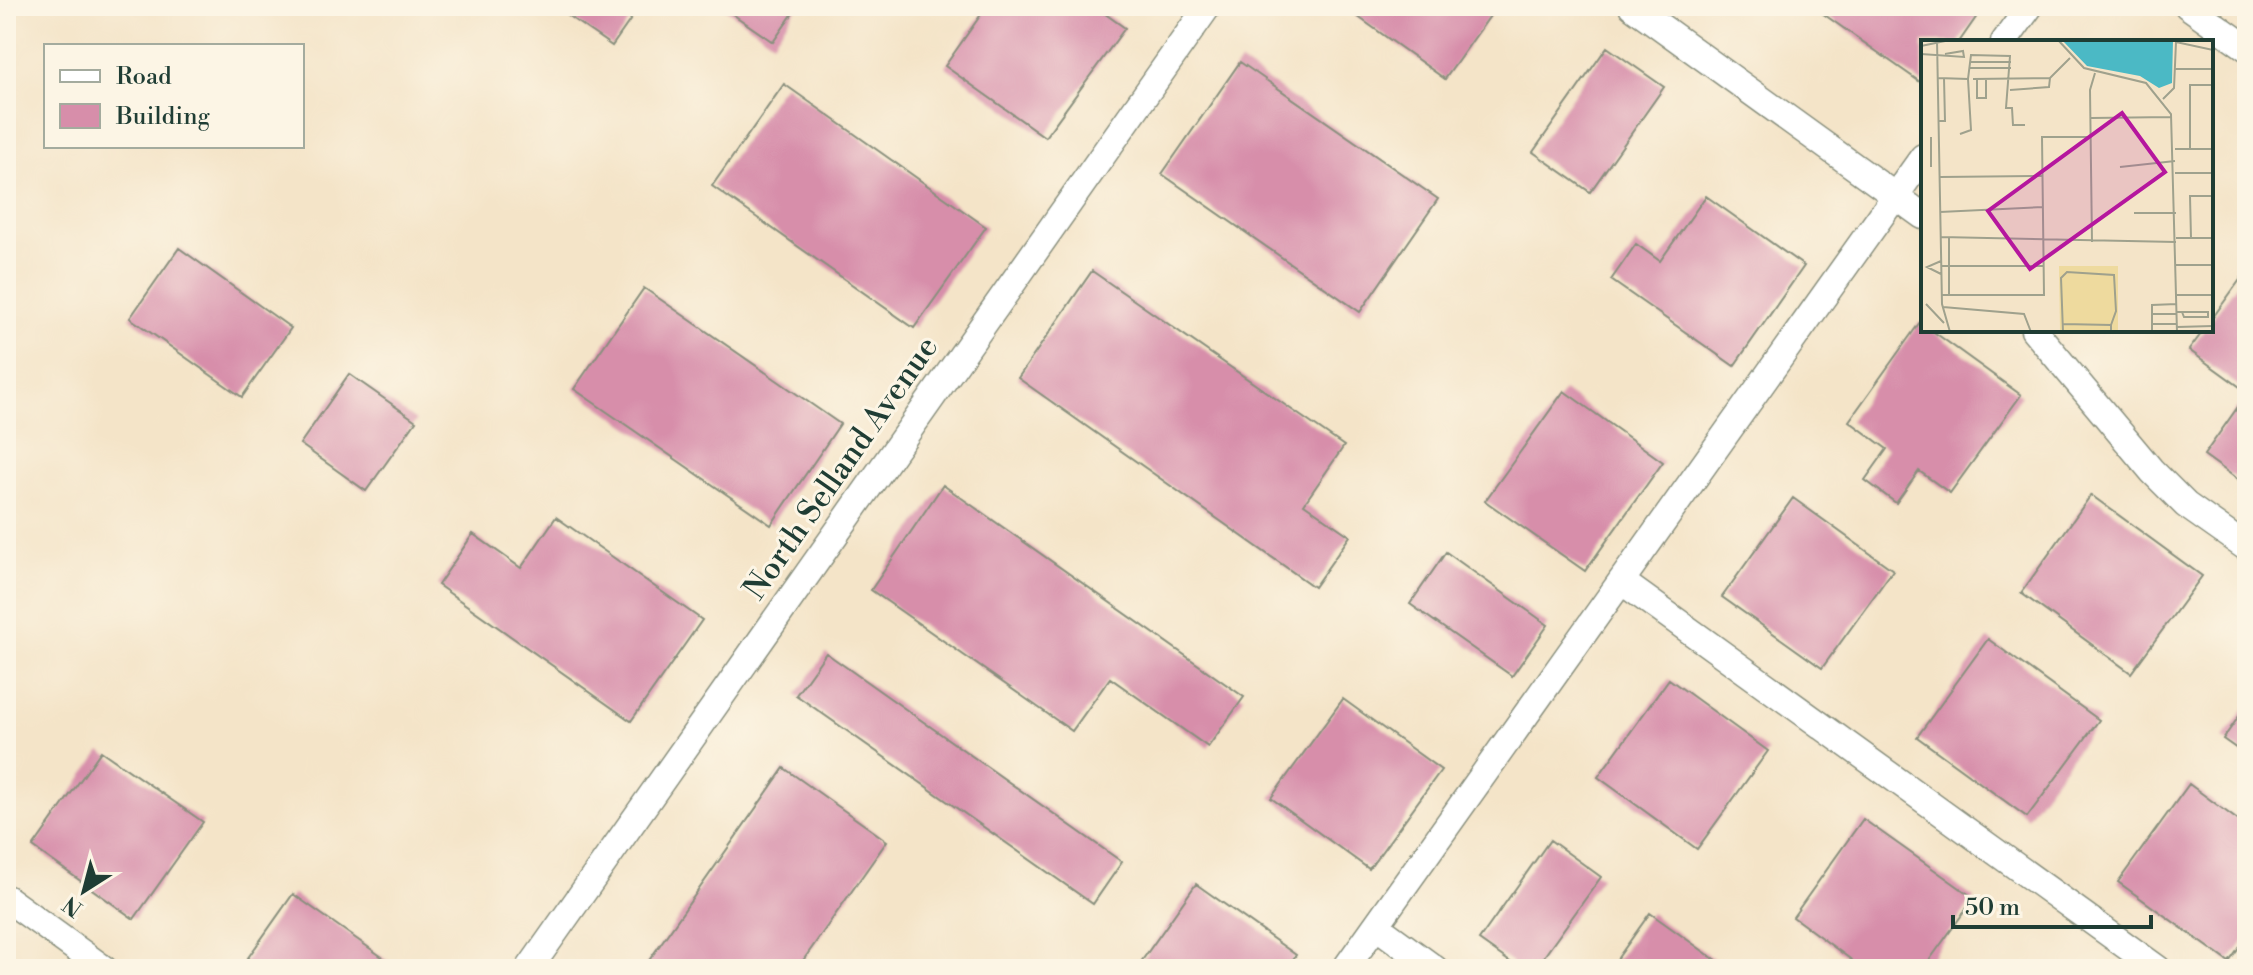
<svg xmlns="http://www.w3.org/2000/svg" width="2253" height="975" font-family="'Libre Bodoni',serif">
  <rect width="100%" height="100%" fill="#fcf5e5"/>
  <filter id="ink" filterUnits="userSpaceOnUse"><feTurbulence type="fractalNoise" baseFrequency=".0125" numOctaves="2"/><feDisplacementMap in="SourceGraphic" scale="16" xChannelSelector="R" yChannelSelector="G"/><feConvolveMatrix kernelMatrix="1 2 1 2 8 2 1 2 1" color-interpolation-filters="sRGB"/></filter>
  <filter id="wash" filterUnits="userSpaceOnUse"><feTurbulence type="fractalNoise" baseFrequency=".006" numOctaves="4" result="noise"/><feDisplacementMap in="SourceGraphic" scale="32" xChannelSelector="R" yChannelSelector="G"/><feGaussianBlur stdDeviation="1.8" result="paint"/><feColorMatrix in="noise" values="0 0 0 0 0 0 0 0 0 0 0 0 0 0 0 0 0 1.4 0 .05"/><feComposite in="paint" operator="in"/></filter>
  <g filter="url(#wash)">
    <rect width="100%" height="100%" fill="#f4e4c8"/>
    <g id="blocks">
      <!-- building -->
      <path fill="#d78eaa" d="M 554,6 L 640,6 L 612,46 Z
        M 721,6 L 798,6 L 773,42 Z
        M 987,6 L 1094,6 L 1125,28 L 1045,137 L 945,66 Z
        M 1343,6 L 1497,6 L 1445,79 Z
        M 1812,6 L 1984,6 L 1959,42 L 1923,42 L 1923,84 Z
        M 1607,47 L 1664,87 L 1590,192 L 1533,152 Z
        M 1240,62 L 1438,199 L 1360,312 L 1162,174 Z
        M 784,84 L 986,227 L 914,328 L 712,186 Z
        M 1706,196 L 1804,266 L 1734,366 L 1611,280 L 1636,244 L 1660,261 Z
        M 179,248 L 291,328 L 242,397 L 130,318 Z
        M 2247,270 L 2247,392 L 2189,350 L 2204,330 L 2211,330 L 2211,320 Z
        M 1092,271 L 1344,446 L 1304,504 L 1350,536 L 1314,587 L 1018,378 Z
        M 644,288 L 840,424 L 771,525 L 574,389 Z
        M 1920,322 L 1923,330 L 1931,330 L 2021,395 L 1950,493 L 1919,471 L 1896,503 L 1865,480 L 1887,449 L 1849,421 Z
        M 349,374 L 416,421 L 366,491 L 300,444 Z
        M 1564,391 L 1663,462 L 1585,571 L 1485,501 Z
        M 2247,394 L 2247,486 L 2204,455 Z
        M 943,485 L 1244,697 L 1208,747 L 1110,678 L 1072,731 L 871,590 Z
        M 2091,495 L 2202,576 L 2131,673 L 2021,593 Z
        M 1793,498 L 1893,570 L 1822,668 L 1722,597 Z
        M 556,517 L 702,620 L 631,721 L 438,585 L 473,534 L 521,568 Z
        M 1446,552 L 1548,625 L 1512,676 L 1410,604 Z
        M 1988,639 L 2099,720 L 2027,817 L 1917,737 Z
        M 826,653 L 1122,862 L 1093,904 L 796,695 Z
        M 1669,679 L 1768,751 L 1697,849 L 1598,777 Z
        M 1343,699 L 1441,770 L 1369,869 L 1271,798 Z
        M 2247,705 L 2247,756 L 2223,739 Z
        M 101,751 L 203,822 L 134,919 L 33,847 Z
        M 784,768 L 887,841 L 797,969 L 643,969 Z
        M 2189,784 L 2247,827 L 2247,937 L 2229,962 L 2118,882 Z
        M 1863,819 L 1974,898 L 1923,969 L 1864,969 L 1793,917 Z
        M 1550,840 L 1601,877 L 1535,969 L 1520,969 L 1479,940 Z
        M 1196,884 L 1296,955 L 1286,969 L 1136,969 Z
        M 293,894 L 399,969 L 240,969 Z
        M 1650,913 L 1728,969 L 1610,969 Z"/>
    </g>
  </g>
  <g filter="url(#ink)">
    <use href="#blocks" fill-opacity="0" stroke="#8a907e" stroke-width="2"/>
    <g fill="none" stroke-linecap="round" stroke-linejoin="round">
      <!-- street casing -->
      <g stroke="#8a907e" stroke-width="29">
        <path id="street" d="M 1632,6 L 1923,216
          M 2188,6 L 2247,48
          M 2004,42 L 2030,6
          M 2034,330 L 2152,471 L 2186,505 L 2247,548
          M 1621,581 L 2158,969
          M 6,898 L 104,969
          M 1376,926 L 1435,969
          M 529,969 L 1208,6
          M 1345,969 L 1923,157"/>
      </g>
      <!-- street -->
      <use href="#street" stroke="#fff" stroke-width="26"/>
    </g>
  </g>
  <g text-anchor="middle" dominant-baseline="central" stroke-width="6" stroke-linejoin="round" paint-order="stroke">
    <!-- street labels -->
    <g font-size="32" fill="#1f3d34" stroke="#fcf5e5">
      <text transform="translate(841 468) rotate(-55)">North Selland Avenue</text>
    </g>
  </g>
  <!-- overview -->
  <g transform="translate(1921 40)">
    <rect width="292" height="292" fill="#f4e4c8"/>
    <path d="M 138,226 L 197,226 L 197,292 L 139,292 Z" fill="#eeda9e"/>
    <path d="M 141,0 L 252,0 L 251,43 L 238,48 L 219,36 L 166,26 Z" fill="#4bb9c5"/>
    <path fill="none" stroke="#9fa18d" stroke-width="2" d="M 16,0 L 21,264 L 29,292M 43,0 L 134,0M 137,0 L 163,28 L 225,43 L 250,74 L 256,292M 0,6 L 29,0M 0,14 L 43,17 L 42,11 L 24,14M 49,22 L 90,22M 49,28 L 90,28M 254,29 L 292,29M 17,38 L 47,39 L 50,90 L 39,94M 47,39 L 50,15 L 89,16 L 85,68 L 91,68 L 92,85 L 104,85M 52,39 L 129,38 L 149,18M 56,39 L 56,58 L 65,58 L 65,39M 89,50 L 128,47 L 129,38M 242,59 L 253,48 L 255,2 L 292,10M 292,68 L 292,109M 170,78 L 251,77M 17,81 L 24,81 L 23,38M 10,97 L 10,127M 254,109 L 292,109M 269,109 L 269,45 L 292,45M 199,127 L 254,121M 254,133 L 292,133M 19,137 L 121,136M 19,172 L 122,167M 213,173 L 255,173M 20,197 L 255,202M 28,197 L 28,255M 255,198 L 292,198M 270,198 L 269,156 L 292,156M 171,202 L 169,50 L 174,33M 255,225 L 292,225M 20,226 L 122,226M 20,234 L 6,227 L 20,221M 21,255 L 123,255 L 121,97 L 170,97M 255,255 L 292,255M 5,264 L 23,283M 22,267 L 103,274 L 110,292M 256,272 L 287,272 L 287,277 L 263,277 L 261,272M 231,274 L 256,274M 142,284 L 190,285 L 190,292M 231,284 L 256,284M 256,287 L 292,286M 142,292 L 140,238 L 146,232 L 193,235 L 195,271 L 190,285M 231,292 L 231,265 L 256,264"/>
    <path fill="#b5179e" fill-opacity="0.15" stroke="#b5179e" stroke-width="4" d="M 201,73 L 244,132 L 109,229 L 67,171 Z"/>
    <rect width="292" height="292" fill="none" stroke="#1f3d34" stroke-width="4"/>
  </g>
  <!-- margin -->
  <rect width="2253" height="975" fill="none" stroke="#fcf5e5" stroke-width="32"/>
  <!-- legend -->
  <rect x="44" y="44" width="260" height="104" fill="#fcf5e5" stroke="#a4ab9e" stroke-width="2"/>
  <rect x="60" y="70" width="40" height="12" fill="#ffffff" stroke="#a4ab9e" stroke-width="2"/>
  <text x="116" y="84" font-size="24" fill="#1f3d34">Road</text>
  <rect x="60" y="104" width="40" height="24" fill="#d78eaa" stroke="#a4ab9e" stroke-width="2"/>
  <text x="116" y="124" font-size="24" fill="#1f3d34">Building</text>
  <!-- north arrow -->
  <g transform="translate(84 891) rotate(216)" stroke="#fcf5e5" stroke-width="6" paint-order="stroke">
  <path d="M0-6L14 30L0 20L-14 30Z" fill="#1f3d34"/>
  <text y="-12" font-size="22" font-weight="bold" text-anchor="middle" fill="#1f3d34">N</text>
  </g>
  <!-- scale -->
  <path d="M1953 915v12h198v-12" fill="none" stroke="#1f3d34" stroke-width="4"/>
  <text x="1965" y="915" font-size="24" fill="#1f3d34" stroke="#fcf5e5" stroke-width="6" paint-order="stroke">50 m</text>
</svg>
